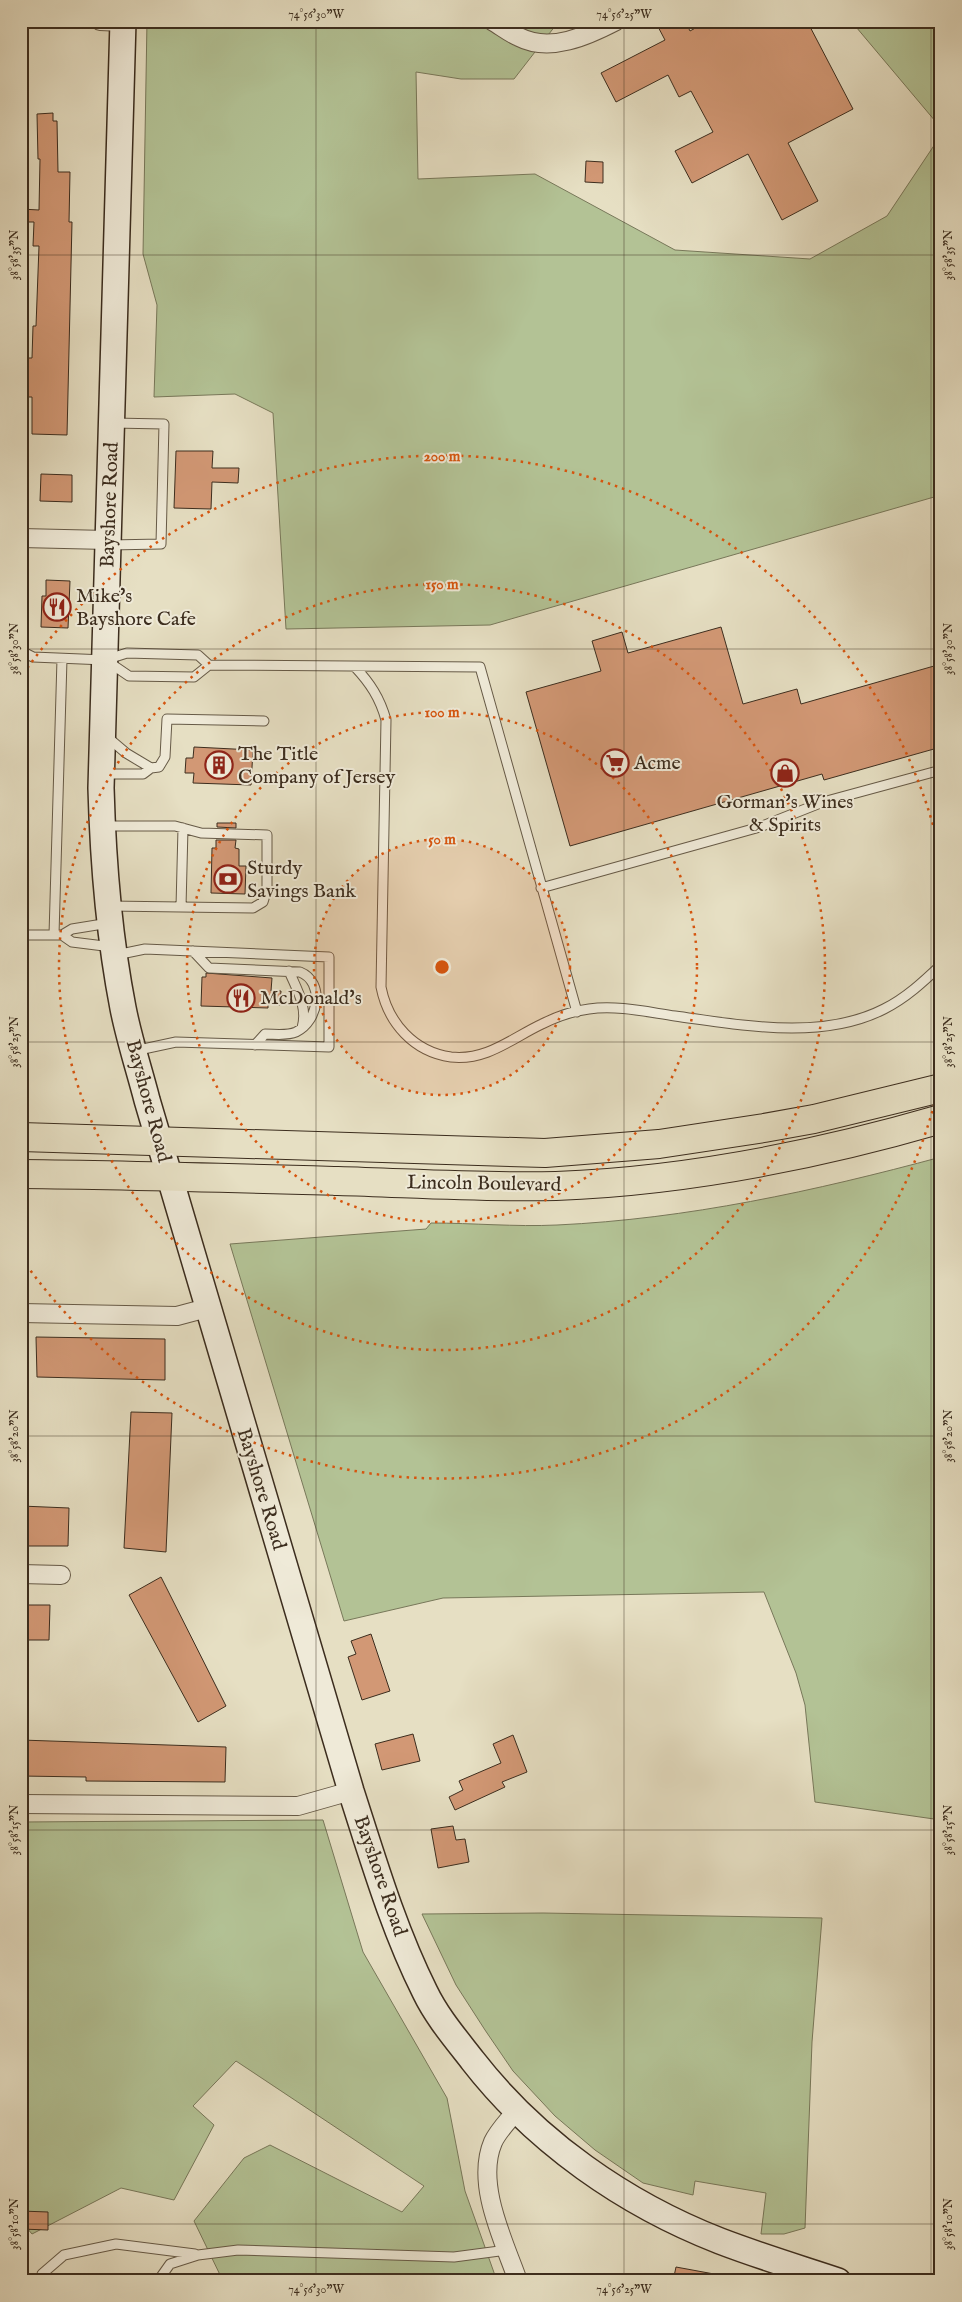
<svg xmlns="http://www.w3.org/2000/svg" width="962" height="2302" font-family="'IM FELL English',serif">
  <rect width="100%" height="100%" fill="#e6dfc3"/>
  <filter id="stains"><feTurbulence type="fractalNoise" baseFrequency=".004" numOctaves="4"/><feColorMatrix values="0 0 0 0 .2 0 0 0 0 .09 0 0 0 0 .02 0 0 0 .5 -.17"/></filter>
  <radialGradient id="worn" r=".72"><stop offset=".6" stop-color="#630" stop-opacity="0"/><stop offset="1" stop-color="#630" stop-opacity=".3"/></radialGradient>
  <!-- green -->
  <path fill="#b3c295" stroke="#78785a" d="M 147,21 L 559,21 L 514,79 L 461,79 L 416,72 L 418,179 L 535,174 L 675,250 L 810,259 L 887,216 L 941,135 L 941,495 L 490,625 L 286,629 L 273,413 L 235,394 L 154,397 L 157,305 L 143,254 Z
    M 851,21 L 941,21 L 941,128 Z
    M 941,1157 L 941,1820 L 815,1802 L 805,1705 L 796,1673 L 764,1592 L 443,1598 L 344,1621 L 230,1244 L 426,1229 L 431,1223 C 473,1223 515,1227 557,1225 C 687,1219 815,1191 941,1157 Z
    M 323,1820 L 363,1952 L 447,2098 L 465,2191 L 497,2281 L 223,2281 L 194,2221 L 244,2158 L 270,2145 L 402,2212 L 424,2186 L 236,2061 L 193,2106 L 214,2125 L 174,2200 L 121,2188 L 32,2234 L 21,2221 L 21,1822 Z
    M 543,1913 L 822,1918 L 812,2042 L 805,2228 L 784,2234 L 761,2234 L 766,2193 L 695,2181 L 693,2195 L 643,2183 L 595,2150 L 555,2116 L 513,2071 L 485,2030 L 456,1985 L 422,1914 Z"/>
  <!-- building -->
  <path fill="#d29875" stroke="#3c2d1e" d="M 655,21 L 685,21 L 690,31 L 708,21 L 807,21 L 853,109 L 788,143 L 818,201 L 782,220 L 748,154 L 692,183 L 675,151 L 713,132 L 691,91 L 679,97 L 668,75 L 616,102 L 601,73 L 665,40 Z
    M 53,113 L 53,121 L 57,121 L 58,172 L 70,172 L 69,222 L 72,222 L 67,435 L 32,434 L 32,397 L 21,397 L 21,358 L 32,358 L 33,326 L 36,326 L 39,246 L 33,246 L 34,222 L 21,222 L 21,209 L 39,210 L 40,159 L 38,159 L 37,114 Z
    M 586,161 L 603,162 L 603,183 L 585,182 Z
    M 176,451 L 213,451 L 212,468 L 239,468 L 238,483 L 212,482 L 211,509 L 174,508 Z
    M 41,474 L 72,475 L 72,502 L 40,501 Z
    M 46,580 L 70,581 L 68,628 L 41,627 L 42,596 L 46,596 Z
    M 721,627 L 743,704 L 797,689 L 801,704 L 941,664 L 941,747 L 824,780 L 822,774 L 570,846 L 526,692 L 601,671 L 592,641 L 622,632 L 628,653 Z
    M 194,747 L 253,750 L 251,785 L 193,783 L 194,773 L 185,773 L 186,758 L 193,758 Z
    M 217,823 L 236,823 L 236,828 L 217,827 Z
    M 216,840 L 236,840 L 235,848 L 239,849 L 239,866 L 246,866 L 245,894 L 211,893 L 212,848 L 216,848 Z
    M 206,973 L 272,978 L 271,991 L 281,991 L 280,1005 L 268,1004 L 268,1008 L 201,1006 L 202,977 L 206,977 Z
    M 36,1337 L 165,1339 L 165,1380 L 37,1377 Z
    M 131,1412 L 172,1413 L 166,1552 L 124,1548 Z
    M 21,1506 L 69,1508 L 68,1546 L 21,1546 Z
    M 161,1577 L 226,1706 L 198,1722 L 129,1595 Z
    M 21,1605 L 50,1605 L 49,1640 L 21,1640 Z
    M 371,1634 L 390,1691 L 362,1700 L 348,1657 L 356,1654 L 351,1641 Z
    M 413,1734 L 420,1761 L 382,1770 L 375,1744 Z
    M 513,1735 L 527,1772 L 502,1782 L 505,1787 L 455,1810 L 449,1797 L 463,1790 L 459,1781 L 501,1763 L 493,1744 Z
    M 21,1740 L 226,1747 L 225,1782 L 86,1781 L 86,1777 L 21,1776 Z
    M 453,1826 L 456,1840 L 465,1839 L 469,1862 L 438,1868 L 431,1829 Z
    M 21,2211 L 48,2212 L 48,2230 L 21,2229 Z
    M 676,2267 L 714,2274 L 713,2281 L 673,2281 Z"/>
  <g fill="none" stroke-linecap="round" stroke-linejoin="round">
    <!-- lane casing -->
    <g stroke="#665a47" stroke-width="11">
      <path id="lane" d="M 110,545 L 161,544 L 164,424 L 113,423
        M 21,651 L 33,657 L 105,660 L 127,653 L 198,655 L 209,665 L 480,667 L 577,1012
        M 107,661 L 129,676 L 194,677 L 209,665
        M 355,667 C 370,683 380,698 386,720 L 381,987 C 388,1023 414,1052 451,1057 C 487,1061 512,1038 542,1024 C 556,1017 573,1011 589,1009 C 617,1005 647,1012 675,1016 C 741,1025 822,1041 884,1009 C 906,998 923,982 941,965
        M 106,736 L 126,753 L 151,768
        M 102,774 L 143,774 L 151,768 L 159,767 L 165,757 L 167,719 L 264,721
        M 105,826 L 175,826 L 201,833 L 267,835 L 267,889 L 263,902 L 253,908 L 109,906
        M 541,888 L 760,827 L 823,802 L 941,770
        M 181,907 L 183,828
        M 21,935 L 62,935 L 72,929 L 109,923
        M 54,935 L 62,659
        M 62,935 L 72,942 L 112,947
        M 193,951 L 209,968 L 300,972 C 325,982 319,1021 296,1032 C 287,1036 275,1034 265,1034 L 255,1045
        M 116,955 L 145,949 L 329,957 L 329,1047 L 176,1042 L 134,1051
        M 289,971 C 297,990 308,1007 302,1028
        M 42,2281 L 42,2274 L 64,2255 L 116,2244 L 195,2254
        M 158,2281 L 170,2264 L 198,2255 L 238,2250 L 454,2257 L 507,2250"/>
    </g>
    <!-- street casing -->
    <g stroke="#665a47" stroke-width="20">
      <path id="street" d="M 100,21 L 123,22
        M 492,21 C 501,26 509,33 519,37 C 550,53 587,36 616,21
        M 21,538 L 107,540
        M 21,1313 L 177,1316 L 207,1308
        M 21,1574 L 61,1575
        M 21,1804 L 298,1806 L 351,1791
        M 516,2111 C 509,2120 498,2131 493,2142 C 475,2184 504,2241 518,2281"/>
    </g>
    <!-- secondary casing -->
    <g stroke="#3c2d1e" stroke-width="28">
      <path id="secondary" d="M 123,21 L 101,788 C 103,861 109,936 123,1008 C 129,1039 139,1069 147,1100 L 351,1791 C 373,1859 393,1928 425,1992 C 437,2017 456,2039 473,2061 C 536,2142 625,2204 720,2241 C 759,2256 799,2268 838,2281"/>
    </g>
    <!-- highway casing -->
    <g stroke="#3c2d1e" stroke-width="30">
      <path id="highway" d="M 21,1137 L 545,1153 L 659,1144 L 764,1128 L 814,1119 L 941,1088
        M 21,1174 C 127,1175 232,1178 338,1181 C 410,1183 484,1188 556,1186 C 686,1181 817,1155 941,1119"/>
    </g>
    <!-- lane -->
    <use href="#lane" stroke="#efead8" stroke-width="9"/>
    <!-- street -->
    <use href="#street" stroke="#efead8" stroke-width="18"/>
    <!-- secondary -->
    <use href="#secondary" stroke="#efead8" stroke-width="25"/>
    <!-- highway -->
    <use href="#highway" stroke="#e6dfc3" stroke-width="28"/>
  </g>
  <!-- ticks -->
  <path fill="none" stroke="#3c2d1e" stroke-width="1" stroke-opacity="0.45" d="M 316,21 L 316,2281M 624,21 L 624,2281M 931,21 L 931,2281M 21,255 L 941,255M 21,649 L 941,649M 21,1042 L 941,1042M 21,1436 L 941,1436M 21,1830 L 941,1830M 21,2224 L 941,2224"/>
  <!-- distance rings -->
  <circle cx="442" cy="967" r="128" fill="#d7550e" fill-opacity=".12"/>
  <g fill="none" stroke="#d7550e" stroke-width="2.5" stroke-dasharray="2.5 5">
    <circle cx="442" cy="967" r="128"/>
    <circle cx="442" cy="967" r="255"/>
    <circle cx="442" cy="967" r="383"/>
    <path d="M940 1082A511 511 0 0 1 23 1260M23 674A511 511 0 0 1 940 852"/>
  </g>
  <!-- icons -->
  <defs>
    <g id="restaurant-ring" transform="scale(1.4375)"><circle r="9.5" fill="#efead8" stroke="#8f2418" stroke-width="1.5"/><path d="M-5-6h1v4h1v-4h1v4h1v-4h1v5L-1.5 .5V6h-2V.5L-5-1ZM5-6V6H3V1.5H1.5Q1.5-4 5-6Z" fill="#8f2418"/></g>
    <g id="supermarket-ring" transform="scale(1.4375)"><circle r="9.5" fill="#efead8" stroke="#8f2418" stroke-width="1.5"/><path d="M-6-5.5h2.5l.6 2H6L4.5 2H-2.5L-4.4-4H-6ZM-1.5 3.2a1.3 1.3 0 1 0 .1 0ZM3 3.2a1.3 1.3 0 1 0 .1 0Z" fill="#8f2418"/></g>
    <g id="building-ring" transform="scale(1.4375)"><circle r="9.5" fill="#efead8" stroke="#8f2418" stroke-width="1.5"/><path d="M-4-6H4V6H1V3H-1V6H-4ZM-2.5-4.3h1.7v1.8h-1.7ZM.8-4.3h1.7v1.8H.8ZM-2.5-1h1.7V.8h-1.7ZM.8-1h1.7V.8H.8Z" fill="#8f2418"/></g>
    <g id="shop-ring" transform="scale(1.4375)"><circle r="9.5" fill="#efead8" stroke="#8f2418" stroke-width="1.5"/><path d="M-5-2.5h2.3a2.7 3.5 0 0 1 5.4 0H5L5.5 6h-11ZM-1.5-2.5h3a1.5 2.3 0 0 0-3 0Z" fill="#8f2418"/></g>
    <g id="bank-ring" transform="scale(1.4375)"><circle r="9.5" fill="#efead8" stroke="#8f2418" stroke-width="1.5"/><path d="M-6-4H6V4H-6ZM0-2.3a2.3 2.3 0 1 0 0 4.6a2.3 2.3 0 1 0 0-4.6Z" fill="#8f2418"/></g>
  </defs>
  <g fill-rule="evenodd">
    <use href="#restaurant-ring" x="57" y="607"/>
    <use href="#supermarket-ring" x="615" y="763"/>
    <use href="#building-ring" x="219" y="765"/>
    <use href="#shop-ring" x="785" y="773"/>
    <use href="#bank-ring" x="228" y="879"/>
    <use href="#restaurant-ring" x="241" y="998"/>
  </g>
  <g text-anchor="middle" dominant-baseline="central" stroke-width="4" stroke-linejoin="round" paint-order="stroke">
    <!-- street labels -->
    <g font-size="20" fill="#3c2d1e" stroke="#efead8">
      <text transform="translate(110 505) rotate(-88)">Bayshore Road</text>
      <text transform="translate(148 1101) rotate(75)">Bayshore Road</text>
      <text transform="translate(484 1184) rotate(1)">Lincoln Boulevard</text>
      <text transform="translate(261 1489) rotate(73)">Bayshore Road</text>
      <text transform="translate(380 1876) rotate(71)">Bayshore Road</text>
    </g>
    <!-- poi labels -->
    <g font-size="20" fill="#3c2d1e" stroke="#efead8" text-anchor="start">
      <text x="76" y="596">Mike's<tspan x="76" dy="23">Bayshore Cafe</tspan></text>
      <text x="238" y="754">The Title<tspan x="238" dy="23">Company of Jersey</tspan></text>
      <text x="634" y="763">Acme</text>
      <text x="785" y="802" text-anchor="middle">Gorman's Wines<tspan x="785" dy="23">&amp; Spirits</tspan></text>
      <text x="247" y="868">Sturdy<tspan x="247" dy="23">Savings Bank</tspan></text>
      <text x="260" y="998">McDonald's</text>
    </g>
  </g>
  <circle cx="442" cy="967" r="8" fill="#d7550e" stroke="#efead8" stroke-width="2.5"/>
  <g font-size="15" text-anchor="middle" font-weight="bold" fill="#d7550e" stroke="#efead8" stroke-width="4" stroke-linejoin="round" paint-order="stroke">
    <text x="442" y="461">200 m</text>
    <text x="442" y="589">150 m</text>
    <text x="442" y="717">100 m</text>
    <text x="442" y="844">50 m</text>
  </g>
  <!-- margin -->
  <rect width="962" height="2302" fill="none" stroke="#e6dfc3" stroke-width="55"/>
  <rect x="28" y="28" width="906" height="2246" fill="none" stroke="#3c2d1e" stroke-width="2"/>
  <g font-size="12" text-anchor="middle" fill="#3c2d1e">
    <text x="316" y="18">74°56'30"W</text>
    <text x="624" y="18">74°56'25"W</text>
    <text transform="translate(14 255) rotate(-90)" y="4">38°58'35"N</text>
    <text transform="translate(948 255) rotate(-90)" y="4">38°58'35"N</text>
    <text transform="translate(14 649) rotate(-90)" y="4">38°58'30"N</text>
    <text transform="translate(948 649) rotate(-90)" y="4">38°58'30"N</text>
    <text transform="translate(14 1042) rotate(-90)" y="4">38°58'25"N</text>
    <text transform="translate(948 1042) rotate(-90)" y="4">38°58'25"N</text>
    <text transform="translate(14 1436) rotate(-90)" y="4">38°58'20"N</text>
    <text transform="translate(948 1436) rotate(-90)" y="4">38°58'20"N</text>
    <text transform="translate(14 1830) rotate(-90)" y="4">38°58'15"N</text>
    <text transform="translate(948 1830) rotate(-90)" y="4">38°58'15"N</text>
    <text transform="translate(14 2224) rotate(-90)" y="4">38°58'10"N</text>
    <text transform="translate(948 2224) rotate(-90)" y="4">38°58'10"N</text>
    <text x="316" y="2293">74°56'30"W</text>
    <text x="624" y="2293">74°56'25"W</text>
  </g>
  <rect width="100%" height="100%" filter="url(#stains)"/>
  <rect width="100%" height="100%" fill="url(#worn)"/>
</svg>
